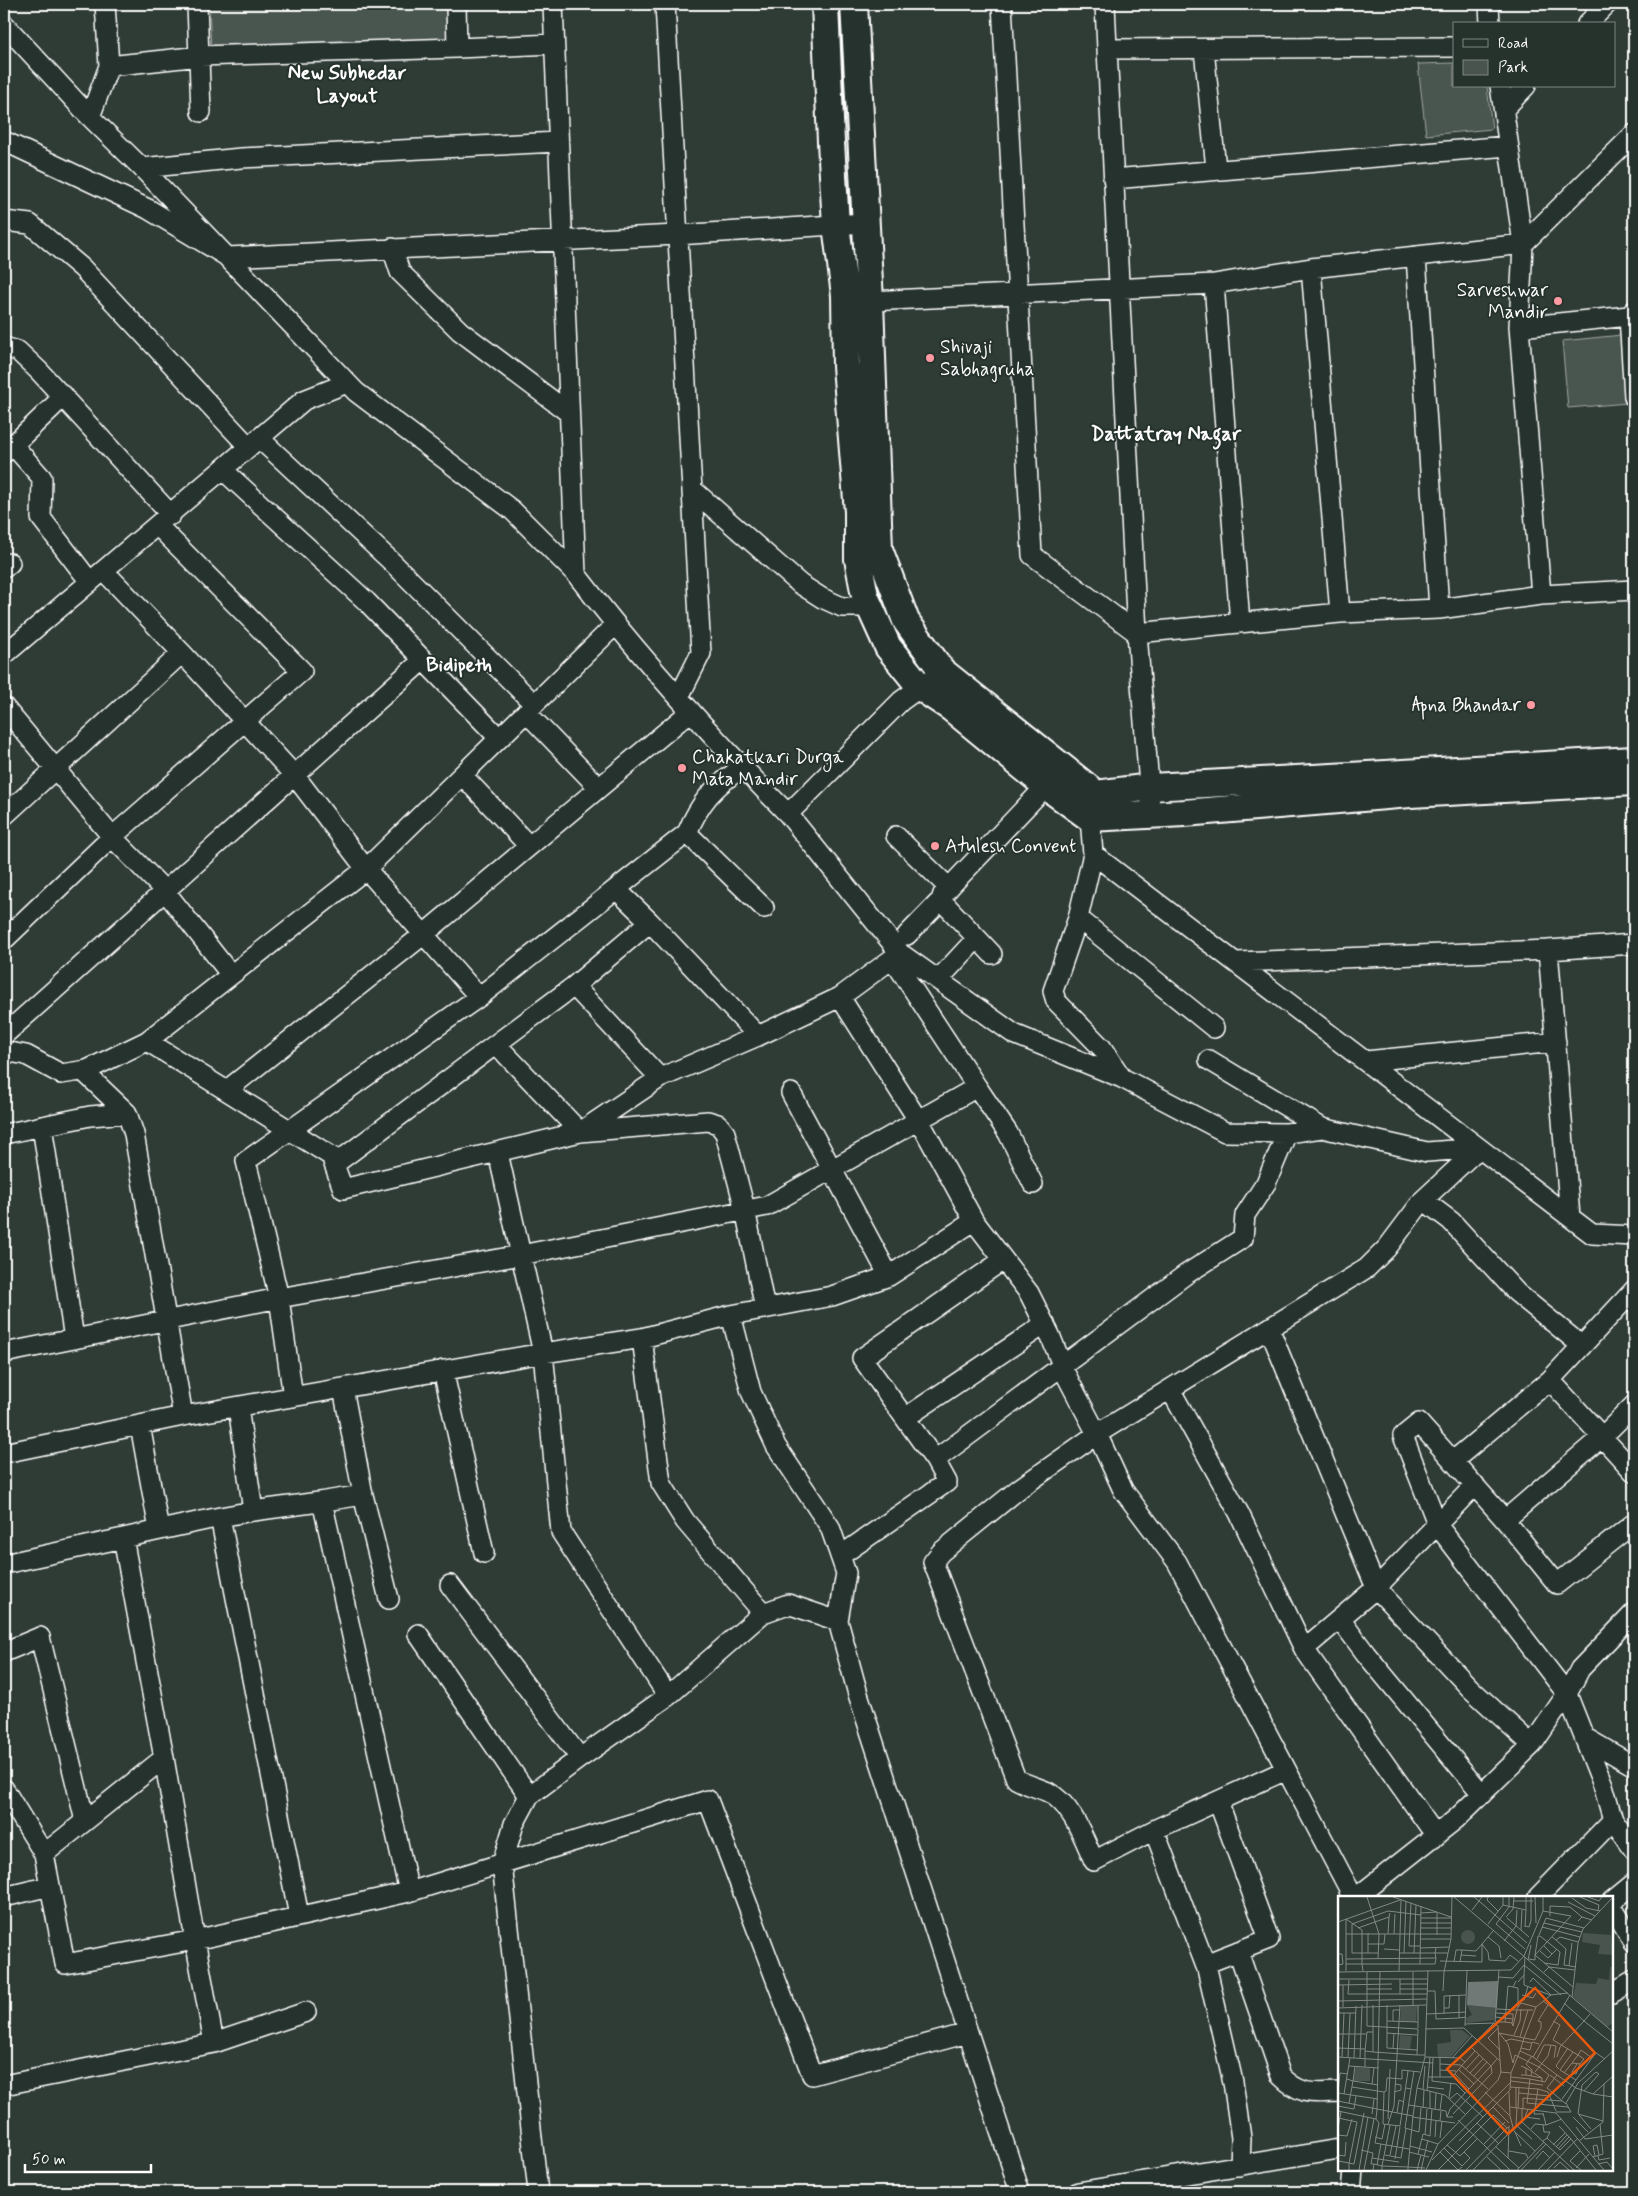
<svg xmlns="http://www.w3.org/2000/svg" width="1638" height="2196" font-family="Mynerve,sans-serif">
  <rect width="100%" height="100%" fill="#2f3b35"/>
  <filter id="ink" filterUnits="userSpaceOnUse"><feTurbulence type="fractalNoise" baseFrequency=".02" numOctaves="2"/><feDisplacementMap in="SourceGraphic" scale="10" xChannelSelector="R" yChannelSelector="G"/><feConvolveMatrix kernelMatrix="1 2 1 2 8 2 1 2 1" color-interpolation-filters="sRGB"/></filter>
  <g filter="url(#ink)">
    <!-- green -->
    <path fill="#4a544f" stroke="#a4aaa7" d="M 209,4 L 446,4 L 448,39 L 211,49 Z
      M 1454,63 L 1454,86 L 1487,86 L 1492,129 L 1426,135 L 1418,64 Z
      M 1622,335 L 1628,403 L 1568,408 L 1562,341 Z"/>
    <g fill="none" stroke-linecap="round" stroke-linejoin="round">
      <!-- minor casing -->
      <g stroke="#fff" stroke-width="22">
        <path id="minor" d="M 105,4 L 109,66
          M 197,4 L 201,112
          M 553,4 L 576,574 C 641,659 713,738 788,814
          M 665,4 L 701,653 L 679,697
          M 1002,4 L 1032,555 L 1137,633 L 1150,798
          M 1105,4 L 1107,49
          M 1489,4 L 1490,24
          M 4,24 L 90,117 L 142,168 L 356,392 L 512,510 L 576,574
          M 1587,24 L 1607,4
          M 1454,47 L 1107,49 L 1137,633 L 1340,613 L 1439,609 L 1541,595 L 1634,590
          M 457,48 L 554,44
          M 1204,49 L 1216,169
          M 1500,86 L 1523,244 L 1519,327
          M 1504,109 L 1526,86
          M 90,117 L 109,66 L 200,56 L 457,48 L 456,4
          M 4,141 L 148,209 L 228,257 L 677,235 L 865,223
          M 142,168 L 241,158 L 558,142
          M 1113,179 L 1508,146
          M 4,221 L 30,224 L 82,268 L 249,447
          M 392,248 L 400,272 L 460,331 L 569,413
          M 1416,256 L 1439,609
          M 1311,268 L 1340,613
          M 1214,284 L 1240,623
          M 870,301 L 1214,284 L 1311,268 L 1523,244 L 1634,134
          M 1634,311 L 1629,316 L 1634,397
          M 4,347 L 18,351 L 39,371 L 171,515
          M 259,438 L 392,562 L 534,704
          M 13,445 L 64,396
          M 4,453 L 13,445 L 42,478 L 41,518 L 90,582
          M 223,470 L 367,602 L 499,738
          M 693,490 L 800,584 L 822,598 L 842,607 L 870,607
          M 4,568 L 10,563
          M 104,571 L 182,653
          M 1541,595 L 1519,327 L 1629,316
          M 4,655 L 304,400 L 347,383
          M 930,680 L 901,701 L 788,814 L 900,953 L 840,997 L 925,1131 L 974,1221 L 889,1276 L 832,1296 L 731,1315 L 751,1392 L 776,1446 L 830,1527 L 846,1573 L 838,1621 L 858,1694 L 1020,2192
          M 4,707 L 112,837 L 165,891 L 231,975 L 147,1041 L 87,1070 L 61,1074 L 26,1055 L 4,1051
          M 526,712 L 599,788
          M 462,775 L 529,846
          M 1092,807 L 1090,818 L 1093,854 L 1592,1234 L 1634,1236
          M 4,816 L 182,653 L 295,776 L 366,869 L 479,997 L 687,833 C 700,802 714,786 742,768
          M 687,833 L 764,908
          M 896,836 L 949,888
          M 1093,854 L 1078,918 L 1053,991 L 1056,1001 L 1102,1048 L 1122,1078
          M 616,889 L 650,922 L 758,1036 L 840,997
          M 1078,918 L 1214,1028
          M 650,922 L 574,986 L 660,1078 L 758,1036
          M 907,935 L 941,900
          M 977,938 L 992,954
          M 4,940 L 112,837 L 302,671 L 158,526
          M 1548,950 L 1634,944
          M 900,953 L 1014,1034 L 1122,1078 L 1225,1132 L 1287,1133 L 1322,1128 L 1427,1152 L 1479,1148 L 1423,1200 L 1387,1248 L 1367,1268 L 1097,1434 L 1066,1375 L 1050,1335 L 1029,1293 L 974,1221
          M 1236,962 L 1548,950 L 1570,1217
          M 231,975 L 366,869 L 615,625
          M 938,980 L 977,938 L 941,900 L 943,894 L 1046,786
          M 479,997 L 246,1161 L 279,1298 L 521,1255 L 498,1153
          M 4,1035 L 423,660
          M 147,1041 L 339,1161 L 574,986
          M 496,1044 L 580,1132 L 708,1121 L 718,1124 L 725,1133 L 745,1209 L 765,1309
          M 1209,1060 L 1322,1128
          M 1366,1061 L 1556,1042
          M 83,1071 L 127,1113
          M 977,1087 L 1008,1133 L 1033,1184
          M 227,1090 L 423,935 L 691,711
          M 791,1093 L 889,1276
          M 42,1126 L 74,1339
          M 4,1134 L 90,1116 L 127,1113 L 134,1134 L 183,1416 L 4,1453
          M 331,1156 L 343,1189 L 580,1132 L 660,1078
          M 1423,1200 L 1451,1221 L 1517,1293 L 1582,1346
          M 1634,1290 L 1550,1380 L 1634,1472
          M 1269,1328 L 1376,1588 L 1471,1689 L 1532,1745
          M 642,1338 L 661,1483 L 685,1521 L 763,1613 L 788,1604 L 838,1621
          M 4,1353 L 279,1298 L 293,1397
          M 443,1370 L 484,1553
          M 1550,1380 L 1453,1461 L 1505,1520 L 1603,1436 L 1634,1405
          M 343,1388 L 363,1495 L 389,1599
          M 1170,1389 L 1239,1513 L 1304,1649 L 1436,1836
          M 183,1416 L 543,1353 L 642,1338 L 731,1315
          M 905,1418 L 1045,1324
          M 140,1425 L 159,1530
          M 935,1460 L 1185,1275 L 1243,1238 L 1245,1215 L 1266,1183 L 1287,1133
          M 319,1502 L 363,1495
          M 253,1511 L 319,1502 L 324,1510 L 409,1892
          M 220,1517 L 253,1511 L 238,1407
          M 1505,1520 L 1557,1584 L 1634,1523
          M 840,1556 L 947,1482 L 935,1460 L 862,1358 L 1003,1260
          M 4,1564 L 220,1517 L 299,1916
          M 450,1585 L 580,1758 L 668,1696
          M 763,1613 L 668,1696 L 561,1532 L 543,1353 L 521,1255 L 767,1206 L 977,1087 L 893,959
          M 1340,1619 L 1366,1654 L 1482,1794
          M 418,1634 L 529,1796 L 514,1824 L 502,1864 L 538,2192
          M 1304,1649 L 1376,1588 L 1475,1485
          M 4,1652 L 40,1637 L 85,1821
          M 1584,1737 L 1634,1766
          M 4,1789 L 44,1854 L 164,1758 L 123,1538
          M 529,1796 L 580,1758
          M 1613,1820 L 1634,1850
          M 1154,1830 L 1286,1770
          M 44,1854 L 65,1964 L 195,1940 L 164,1758
          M 4,1897 L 50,1886
          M 1357,1897 L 1456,1819 L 1532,1745 L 1567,1694 L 1438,1526 L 1403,1436 L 1419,1423 L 1453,1461
          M 1538,1897 L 1613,1820 L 1603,1785 L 1567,1694 L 1580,1669 L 1634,1613
          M 1612,1901 L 1634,1883
          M 1612,1907 L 1634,1942
          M 1238,1951 L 1281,2076 C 1301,2096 1313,2093 1339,2092
          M 1205,1964 L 1269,1939 L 1218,1801
          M 1612,1993 L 1634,1980
          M 214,2043 L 306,2012
          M 4,2085 L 214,2043 L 195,1940 L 409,1892 L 708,1800 L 812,2075 L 968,2033
          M 1240,2166 L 1241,2138 L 1233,2082 L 1207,1969 L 1154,1830 L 1094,1861 C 1084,1839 1072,1804 1048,1792 C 1037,1787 1026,1785 1016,1779 L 933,1562 L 941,1552 L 1020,1488 L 1097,1434 L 1123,1490 L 1177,1562 L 1348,1887 L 1351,1897
          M 1078,2192 L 1339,2149
          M 1351,2192 L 1353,2170"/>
      </g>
      <!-- secondary casing -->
      <g stroke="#fff" stroke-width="30">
        <path id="secondary" d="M 825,4 L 831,142 L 836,225 L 845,295 L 846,366 L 858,512 L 858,559 L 865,596 L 888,647 L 921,688 L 951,708 L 1046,786 L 1090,818 L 1184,813 L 1410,794 L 1634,782
          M 854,4 L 870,301 L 879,549 L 906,621 L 942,671 L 1096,794 L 1151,787 L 1634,760"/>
      </g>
      <!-- minor -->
      <use href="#minor" stroke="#26332d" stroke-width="19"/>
      <!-- secondary -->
      <use href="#secondary" stroke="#26332d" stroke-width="26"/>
    </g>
  </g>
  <!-- markers -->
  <g fill="#ff9aa2" stroke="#26332d" stroke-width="2">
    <circle cx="1558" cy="301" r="5"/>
    <circle cx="930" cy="358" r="5"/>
    <circle cx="1531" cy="705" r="5"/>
    <circle cx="682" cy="768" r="5"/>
    <circle cx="935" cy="846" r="5"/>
  </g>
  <g text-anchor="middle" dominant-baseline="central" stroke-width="4" stroke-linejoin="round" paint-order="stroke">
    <!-- poi labels -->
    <g font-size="19" fill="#fff" stroke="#26332d" text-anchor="start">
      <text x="1548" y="290" text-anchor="end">Sarveshwar<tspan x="1548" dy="22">Mandir</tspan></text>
      <text x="940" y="347">Shivaji<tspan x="940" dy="22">Sabhagruha</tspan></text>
      <text x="1521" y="705" text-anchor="end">Apna Bhandar</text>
      <text x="692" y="757">Chakatkari Durga<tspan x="692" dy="22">Mata Mandir</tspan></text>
      <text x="945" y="846">Atulesh Convent</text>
    </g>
    <!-- neighbourhood labels -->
    <g font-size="20" font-weight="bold" fill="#fff" stroke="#26332d">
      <text x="347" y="73">New Subhedar<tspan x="347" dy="23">Layout</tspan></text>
      <text x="1166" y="434">Dattatray Nagar</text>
      <text x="459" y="665">Bidipeth</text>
    </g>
  </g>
  <!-- overview -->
  <g transform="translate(1338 1896)">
    <rect width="275" height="275" fill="#2f3b35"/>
    <path d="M123 41a7 7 0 1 1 14 0a7 7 0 1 1-14 0ZM 245,37 L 273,39 L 275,59 L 260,58 L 262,49 L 244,46 ZM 272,71 L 275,71 L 275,127 L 269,131 L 235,101 L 238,87 L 258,88 L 260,82 L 271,84 ZM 63,109 L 79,110 L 78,126 L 62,125 ZM 129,109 L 159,112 L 156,124 L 129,127 L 128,122 L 134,119 ZM 112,134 L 124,134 L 132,140 L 113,161 L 100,161 L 99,148 L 113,146 ZM 62,139 L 74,140 L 72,153 L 61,152 ZM 18,171 L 32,172 L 32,185 L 15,185 Z" fill="#4a544f"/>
    <path d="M 160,85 L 159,112 L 129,109 L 130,86 Z" fill="#707975"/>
    <path fill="none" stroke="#828986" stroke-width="1" d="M 29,1 L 41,38 L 40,63M 55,1 L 113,21M 116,1 L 275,136M 144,1 L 141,5 L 189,47M 150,1 L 149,4 L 160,15M 171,1 L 171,11 L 158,28 L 187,53M 197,1 L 198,27M 242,1 L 261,9 L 260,14M 250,1 L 261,5 L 264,1M 234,2 L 248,12 L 262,15M 175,5 L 195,5M 230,6 L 257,20M 73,7 L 71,50 L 82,50M 165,9 L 188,14 L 188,1M 134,14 L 141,5 L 136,1M 83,17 L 99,16M 212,20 L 212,10 L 232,11 L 244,21M 168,21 L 175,13 L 176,1M 83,22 L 113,22M 169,22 L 191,41M 8,23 L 24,34 L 24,38 L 8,38 ZM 240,25 L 244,21 L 254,24M 0,26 L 62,4M 83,27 L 113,27M 206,27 L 244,36M 150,28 L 165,9 L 165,1M 187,30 L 191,31 L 193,25 L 193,1M 187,31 L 188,14M 204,31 L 242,41M 20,32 L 51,21 L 52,17M 83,32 L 113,32M 183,34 L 184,14M 30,37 L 30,48 L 46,48 L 47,38M 8,38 L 8,75M 50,38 L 51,21M 56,38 L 57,18M 99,39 L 99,17M 201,39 L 208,22 L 246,32M 150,41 L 161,50 L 163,62M 214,41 L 218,44 L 222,41 L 240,46M 82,43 L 113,43M 218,44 L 228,53 L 226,69 L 238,71M 166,45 L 178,30 L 179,14M 30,48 L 30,57 L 40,57M 206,50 L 214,58 L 219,53M 82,52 L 111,51M 46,53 L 61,54M 202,55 L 210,62 L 214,58M 30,57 L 14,57 L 14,28 L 50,15 L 83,19M 61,57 L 97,57 L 98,52M 66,57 L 68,5M 76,57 L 78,9M 0,58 L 4,58 L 5,68 L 0,69M 123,59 L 138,60M 197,59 L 233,20 L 205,15M 197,59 L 200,40 L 202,40 L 222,56 L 220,69 L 206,67M 8,63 L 98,62 L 97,57 L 110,57M 191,63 L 197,64 L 197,59 L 235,91M 190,64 L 193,49M 102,65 L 144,66 L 144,48 L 155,35M 116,66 L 118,54 L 124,54M 122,66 L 124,54 L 138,55 L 144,48 L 150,56 L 151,64 L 167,65 L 172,59 L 180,65M 8,68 L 24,68 L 24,38 L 113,38M 82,68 L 83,10M 231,70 L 234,47M 90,74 L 87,161 L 79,192 L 107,199 L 127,218M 25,75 L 24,68 L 97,68 L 98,62M 42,75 L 39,213 L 75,220 L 70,271 L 87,272M 61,75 L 63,3M 0,76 L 173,74 L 186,60 L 205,15 L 205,1M 29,76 L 29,130 L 80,133 L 79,159 L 87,159M 106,76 L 113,43 L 114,1M 206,76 L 211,71 L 237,74M 186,79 L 187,61M 160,81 L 175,82 L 186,69 L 223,99M 0,83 L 89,83M 62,83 L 62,98 L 89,98M 11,84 L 10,98 L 62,98M 180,86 L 186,79 L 186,89 L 212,99 L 230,97M 62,88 L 89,88M 0,89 L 54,88M 175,91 L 180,92 L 180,111M 29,93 L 54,93M 62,93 L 89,93M 89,95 L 97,95 L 98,123 L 121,122M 105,95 L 106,76M 121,99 L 121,122 L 128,121M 184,99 L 195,102 L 198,97M 234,101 L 240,47 L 245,33 L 275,1M 183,104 L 186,104 L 190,90M 0,105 L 89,103M 205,105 L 220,116M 226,107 L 246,125 L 252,118M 35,109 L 35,156 L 79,159M 49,109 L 49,152 L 79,154M 75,109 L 75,76M 5,111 L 5,89M 198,111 L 186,142 L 197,144 L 203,132 L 203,126 L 200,125 L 210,109M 0,112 L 88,109M 106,112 L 111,112 L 112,99M 159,113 L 178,114 L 183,107 L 198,111 L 213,99 L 195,82 L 192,86M 0,117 L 18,117M 158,117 L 175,118 L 175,123M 89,118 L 128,116M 106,118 L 106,100 L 128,99M 157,121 L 175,123 L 174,127 L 167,126M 49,125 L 80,126 L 80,132M 55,125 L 55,114 L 62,114M 215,125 L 222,129 L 215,144 L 240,159 L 243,154 L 254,162 L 224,203M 80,126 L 80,109M 157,126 L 167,126 L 170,90 L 175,91 L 178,85M 157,126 L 161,74M 156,127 L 160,130 L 162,165M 174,127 L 175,130 L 179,114 L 195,114M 127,130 L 129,74M 160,132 L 150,142 L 162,154M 87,133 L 126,132 L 162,165 L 163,176 L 160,184 L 100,248 L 88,274M 49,137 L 79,139M 0,138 L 28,138M 176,139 L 182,125 L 183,113M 182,141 L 190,114M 167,145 L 173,143 L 193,147M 213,149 L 218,150 L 216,162M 0,152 L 27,153M 55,152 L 56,137M 183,152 L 192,154 L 194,146 L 201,148M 27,155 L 29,136 L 35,136M 235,156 L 222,174 L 238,184M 0,161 L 95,167M 4,161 L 6,117M 10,161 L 12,117M 87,161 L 122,162 L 133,151M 195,161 L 219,179M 219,161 L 222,151 L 246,125 L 275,148M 16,162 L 18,110M 22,162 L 24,109M 95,162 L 94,185 L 118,188 L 127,197M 102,162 L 102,181M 114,162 L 134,140M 122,162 L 127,166 L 137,155M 254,162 L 258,157 L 267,163M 199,163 L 206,149M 175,167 L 170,148 L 161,137 L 186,142 L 182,155M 175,167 L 177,159 L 201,171 L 210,160 L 213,149 L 206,149M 234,167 L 240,159 L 246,163 L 242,168M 102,168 L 123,169 L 150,193M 11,170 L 41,172M 27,171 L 27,155 L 35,156M 188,172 L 204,182M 120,173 L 136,188M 128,173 L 141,159M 221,173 L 218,170 L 230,152M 102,174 L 118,175M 162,176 L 173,177 L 182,155 L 195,161 L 232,99M 258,176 L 244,189 L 240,218 L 265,225M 132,177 L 145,163M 226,177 L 234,167 L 242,168 L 238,178 L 234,176 L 239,168M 117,178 L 131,193 L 153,170 L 133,151 L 156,127 L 127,128M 183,179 L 188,179 L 188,172 L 183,170M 188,179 L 204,182 L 204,185M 212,179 L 226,190M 136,180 L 149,166M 193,180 L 194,174 L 188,168 L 194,160M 91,181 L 114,181 L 127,166M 173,181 L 192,183 L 189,207 L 230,211M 52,182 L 49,182 L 48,195 L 46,196 L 45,228 L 62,230 L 70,175M 52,182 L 64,183 L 64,174 L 82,176M 9,183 L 15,185 L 17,170M 192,183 L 207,186 L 211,179 L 201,171 L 197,176M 173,185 L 205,189M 34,188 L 36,172M 14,191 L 46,196M 89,191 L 106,193M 172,191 L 200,193M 68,192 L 73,193 L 76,175M 73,193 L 67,232 L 81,236M 85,193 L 87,170M 89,195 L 92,161M 246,195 L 261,178 L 258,176M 56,196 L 63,194 L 63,189 L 57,188M 147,196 L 172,220 L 176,235 L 197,255M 171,196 L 172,219M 0,197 L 40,203M 0,197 L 2,177 L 10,178M 181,197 L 212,200M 6,198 L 12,162M 255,198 L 275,201M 104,199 L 102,214 L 108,215 L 109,221M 111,202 L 113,187M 112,203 L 119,197 L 145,221M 0,205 L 39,213 L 38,223 L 0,215M 11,207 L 15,185 L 40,189M 228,208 L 209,192 L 219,179 L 238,192 L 255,198 L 266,188M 71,209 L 102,214M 0,210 L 16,213 L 18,200M 155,211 L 171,227M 172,211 L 218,217 L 266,274M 85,212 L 86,194M 178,212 L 178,191M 179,212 L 178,229 L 194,243M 180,212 L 181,191M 92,213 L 92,195M 184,213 L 184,226 L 236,274M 185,213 L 185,202 L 224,205M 190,213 L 187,221 L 202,223M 97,214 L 98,197M 103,215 L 102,225 L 117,227M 218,216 L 233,216 L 228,207 L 240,187 L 275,155M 59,217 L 61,204 L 66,206M 34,218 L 36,203M 115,218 L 154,177 L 153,170 L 159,163M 205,218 L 196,218 L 200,193 L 210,196 L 218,215M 241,219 L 253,233M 75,220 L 79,192M 74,221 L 102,225M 115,221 L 109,221 L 112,213 L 131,193M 235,221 L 250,236M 0,222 L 19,226 L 11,267 L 16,268 L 26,217M 38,223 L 41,227 L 37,247 L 71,253M 50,223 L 52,173M 120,224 L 172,274M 139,227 L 161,248M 50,228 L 56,210 L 62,109M 205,229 L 206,236 L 212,236 L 209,242M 208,229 L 224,223M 221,230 L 233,243M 238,231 L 247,243 L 275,239M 0,232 L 3,216M 193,233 L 197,228 L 208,229 L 205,217M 81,236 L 83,212M 177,236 L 183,250M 0,239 L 9,240 L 14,223M 87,239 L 89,213M 37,241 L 44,243 L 47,228M 97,241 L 98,225M 102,242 L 104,225M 84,243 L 100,248M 121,245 L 172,194 L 173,177M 205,245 L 209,242 L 222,254 L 233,243 L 258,274M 241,245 L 265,226 L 266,188 L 275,180M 146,248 L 167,226M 109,249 L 122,260 L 126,256M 215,249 L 227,237M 72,250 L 94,256M 158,251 L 181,272M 218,251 L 229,239M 106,252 L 124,270 L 132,262 L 126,256 L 139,243M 220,253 L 231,241M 23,254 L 35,257 L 33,268 L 36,268M 171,255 L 188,258 L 190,262M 242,255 L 232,265 L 243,274M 71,256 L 91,261M 102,256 L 120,274 L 124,271M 80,258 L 85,238 L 92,240 L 94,213M 0,259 L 7,260 L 8,246M 47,259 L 63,262 L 68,232M 52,259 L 58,230M 257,260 L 255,250 L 259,249 L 261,259M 260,260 L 261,264 L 272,262M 149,261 L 163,274M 255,261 L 265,258 L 262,228M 34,262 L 61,266M 170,262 L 171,230M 57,263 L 62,231M 198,263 L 205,255 L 212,262M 94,264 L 173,186M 0,265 L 11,267 L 11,274M 260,268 L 269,266 L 275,273M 39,269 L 43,248M 216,272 L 222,266 L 231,274M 238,272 L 251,258M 21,274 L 30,221M 26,274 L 36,223M 35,274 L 36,268 L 44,270 L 52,229M 44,274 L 44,270 L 70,271 L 70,274M 79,274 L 83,259M 83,274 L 90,244M 100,274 L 155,219 L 169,232 L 171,231M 128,274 L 169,232M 135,274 L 170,238M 179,274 L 206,246M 183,274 L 208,248M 200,274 L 217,256M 209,274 L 240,242"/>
    <path fill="#e8590c" fill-opacity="0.15" stroke="#e8590c" stroke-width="2.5" d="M 197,92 L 257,157 L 170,238 L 109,173 Z"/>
    <rect width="275" height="275" fill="none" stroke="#fff" stroke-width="2.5"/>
  </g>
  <!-- margin -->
  <rect width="1638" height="2196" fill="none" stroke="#26332d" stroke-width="20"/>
  <rect x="10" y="10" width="1618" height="2176" fill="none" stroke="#fff" stroke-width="2" filter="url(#ink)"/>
  <!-- legend -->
  <rect x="1453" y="22" width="162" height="65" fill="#26332d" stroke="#7d8581"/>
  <rect x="1463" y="39" width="25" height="8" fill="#26332d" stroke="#7d8581"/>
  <text x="1498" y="48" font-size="15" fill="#ffffff">Road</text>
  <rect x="1463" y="60" width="25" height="15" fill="#4a544f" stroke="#7d8581"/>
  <text x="1498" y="72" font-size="15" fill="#ffffff">Park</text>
  <!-- scale -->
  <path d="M25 2164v8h126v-8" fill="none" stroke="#ffffff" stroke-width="2.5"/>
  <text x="32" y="2164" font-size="15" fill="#ffffff" stroke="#26332d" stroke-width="4" paint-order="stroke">50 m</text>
</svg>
